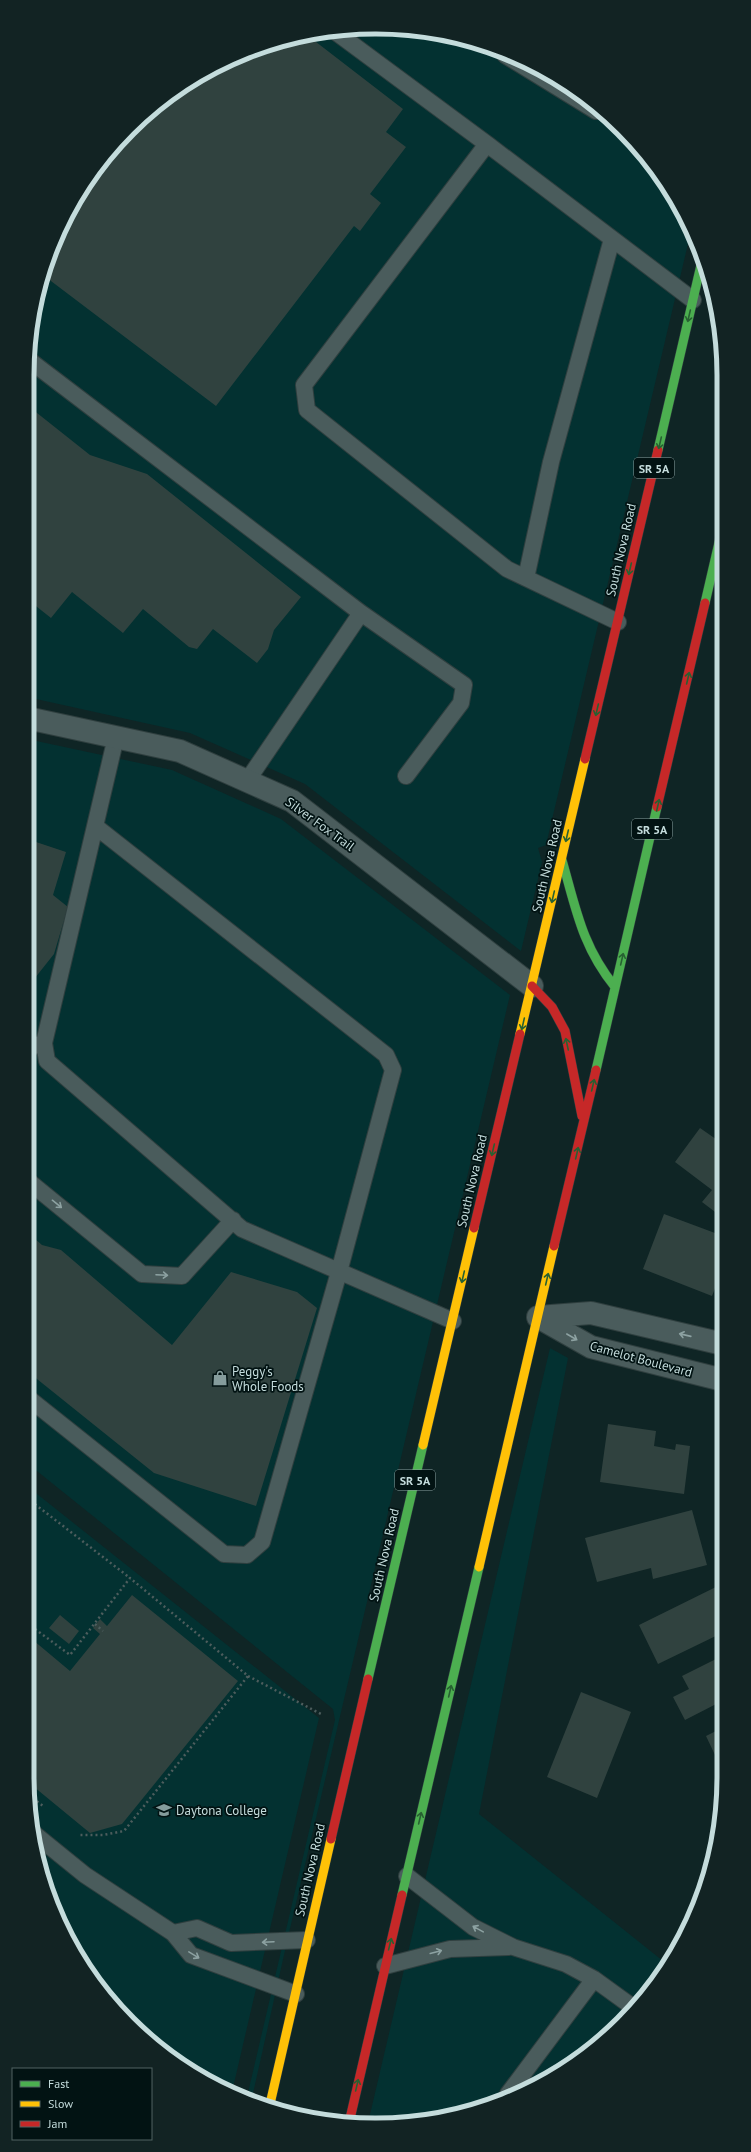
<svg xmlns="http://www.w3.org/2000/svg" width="751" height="2152" font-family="'PT Sans',sans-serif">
  <rect width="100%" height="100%" fill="#0f2525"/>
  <!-- built -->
  <path fill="#033131" d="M 398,28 L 465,39 L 550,74 L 637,146 L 688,222 L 691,231 L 546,845 L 538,848 L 542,862 L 521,951 L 305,784 L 190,733 L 27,697 L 27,376 L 39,286 L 63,222 L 99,164 L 146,114 L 201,74 L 263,46 L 330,30 Z
    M 27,739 L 172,770 L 281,819 L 510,995 L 288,1937 L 252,2098 L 247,2097 L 335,1720 L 333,1709 L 27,1463 Z
    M 550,1348 L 568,1358 L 479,1814 L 668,1965 L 622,2023 L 569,2066 L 465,2113 L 398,2124 L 368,2123 Z
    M 27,1486 L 319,1718 L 232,2092 L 221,2089 L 164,2053 L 114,2006 L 53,1910 L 34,1844 L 27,1777 Z"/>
  <!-- building -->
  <path fill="#30423f" d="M 307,35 L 403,109 L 386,132 L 406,147 L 370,194 L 381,203 L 360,231 L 354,226 L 216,406 L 43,275 L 63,222 L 99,164 L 146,114 L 201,74 L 263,46 Z
    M 27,405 L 90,455 L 147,474 L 301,597 L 274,630 L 268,649 L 257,663 L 213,629 L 197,649 L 189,647 L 143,609 L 123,633 L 72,592 L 51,618 L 27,599 Z
    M 27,839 L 66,852 L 53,895 L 68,907 L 54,954 L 31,983 L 27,982 Z
    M 700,1128 L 723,1144 L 723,1218 L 702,1202 L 712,1190 L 675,1162 Z
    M 664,1214 L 723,1236 L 723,1268 L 712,1296 L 643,1269 Z
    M 27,1232 L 42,1245 L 61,1250 L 172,1345 L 231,1272 L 297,1292 L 317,1308 L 256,1506 L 154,1473 L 27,1371 Z
    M 608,1424 L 656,1431 L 654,1446 L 675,1450 L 676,1444 L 690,1446 L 684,1494 L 600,1482 Z
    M 692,1510 L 707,1565 L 653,1579 L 651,1568 L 597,1582 L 585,1538 Z
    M 724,1583 L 724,1632 L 658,1664 L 639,1625 Z
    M 132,1595 L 238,1681 L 122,1824 L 90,1833 L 28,1782 L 27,1635 L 70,1671 L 100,1634 L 93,1628 L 100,1619 L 107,1626 Z
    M 60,1615 L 79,1631 L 69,1644 L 49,1628 Z
    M 724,1655 L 724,1700 L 685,1720 L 673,1697 L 689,1689 L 682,1676 Z
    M 581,1692 L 631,1712 L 597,1798 L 547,1777 Z
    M 724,1727 L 724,1774 L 706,1736 Z"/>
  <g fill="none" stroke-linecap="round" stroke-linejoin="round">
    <!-- lane casing -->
    <g stroke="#2f3f3f" stroke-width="18">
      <path id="lane" d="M 333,30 L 487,144 L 304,385 L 307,410 L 507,569 L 618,622
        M 505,55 L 596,111
        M 487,144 L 693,300
        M 29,360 L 361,613 L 247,781
        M 526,578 L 551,462 L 612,239
        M 361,613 L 464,685 L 461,703 L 406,776
        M 116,737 L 44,1043 L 47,1061 L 242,1229 L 453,1321
        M 27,1048 L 44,1043
        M 27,1180 L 142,1274 L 182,1276 L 233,1220
        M 27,1397 L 224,1554 L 247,1555 L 262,1542 L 339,1272 L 393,1070 L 386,1055 L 95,826
        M 32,1832 L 85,1875 L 173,1933
        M 407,1876 L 473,1927 L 513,1947 L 566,1964 L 594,1979 L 634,2008
        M 385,1966 L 450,1949 L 509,1947
        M 296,1994 L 191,1955 L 173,1933 L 197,1928 L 231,1943 L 307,1940
        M 508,2094 L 594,1979"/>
    </g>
    <!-- street casing -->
    <g stroke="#2f3f3f" stroke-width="24">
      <path id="street" d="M 27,718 L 180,751 L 292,801 L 532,986
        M 538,1317 L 591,1347 L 723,1380
        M 538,1317 L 591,1313 L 723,1344"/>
    </g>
    <!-- fast casing -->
    <g stroke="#2f3f3f" stroke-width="10">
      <path id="fast" d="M 658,450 L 701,265
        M 705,603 L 721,534
        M 562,860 C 576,909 582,946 615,987
        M 596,1070 L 657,807
        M 368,1679 L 423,1445
        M 402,1895 L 479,1567"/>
    </g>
    <!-- slow casing -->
    <g stroke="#2f3f3f" stroke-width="10">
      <path id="slow" d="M 520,1034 L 585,759
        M 423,1445 L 474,1228
        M 479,1567 L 554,1246
        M 270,2104 L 331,1839"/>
    </g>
    <!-- jam casing -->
    <g stroke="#2f3f3f" stroke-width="10">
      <path id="jam" d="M 585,759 L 658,450
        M 657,807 L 705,603
        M 532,986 L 552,1007 L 565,1031 L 582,1116
        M 474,1228 L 520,1034
        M 554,1246 L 596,1070
        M 331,1839 L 368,1679
        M 349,2123 L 402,1895"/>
    </g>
    <!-- path -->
    <path stroke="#4d5d5d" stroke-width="2.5" stroke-dasharray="2 3" stroke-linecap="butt" d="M 27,1498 L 130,1578
      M 27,1623 L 70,1655 L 130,1578 L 248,1676 L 124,1831 L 103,1835 L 79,1835
      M 95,1624 L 103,1631
      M 248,1676 L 323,1715
      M 29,1795 L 43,1806"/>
    <!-- lane -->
    <use href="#lane" stroke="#4a5c5c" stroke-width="16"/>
    <!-- street -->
    <use href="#street" stroke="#4a5c5c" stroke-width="22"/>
    <!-- fast -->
    <use href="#fast" stroke="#4caf50" stroke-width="9"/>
    <!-- slow -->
    <use href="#slow" stroke="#ffc107" stroke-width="9"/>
    <!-- jam -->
    <use href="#jam" stroke="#c62828" stroke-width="9"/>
  </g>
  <!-- one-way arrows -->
  <defs><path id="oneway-shaft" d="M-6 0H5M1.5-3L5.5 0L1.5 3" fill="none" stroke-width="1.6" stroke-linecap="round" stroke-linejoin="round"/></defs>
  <g stroke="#276132">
    <use href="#oneway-shaft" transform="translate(689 316) rotate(103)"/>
    <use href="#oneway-shaft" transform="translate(660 443) rotate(103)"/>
    <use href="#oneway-shaft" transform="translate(630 569) rotate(103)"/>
    <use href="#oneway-shaft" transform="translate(688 678) rotate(-77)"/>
    <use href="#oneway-shaft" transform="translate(597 710) rotate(103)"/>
    <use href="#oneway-shaft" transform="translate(658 805) rotate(-77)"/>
    <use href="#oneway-shaft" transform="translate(567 836) rotate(103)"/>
    <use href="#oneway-shaft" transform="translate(553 897) rotate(103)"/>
    <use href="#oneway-shaft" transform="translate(622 959) rotate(-77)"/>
    <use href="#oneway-shaft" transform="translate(523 1024) rotate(103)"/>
    <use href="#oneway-shaft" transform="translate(567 1044) rotate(-102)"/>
    <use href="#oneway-shaft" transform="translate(593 1085) rotate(-77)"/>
    <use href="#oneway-shaft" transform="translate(493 1150) rotate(103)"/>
    <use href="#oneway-shaft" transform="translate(577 1153) rotate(-77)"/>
    <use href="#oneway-shaft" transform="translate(463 1277) rotate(103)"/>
    <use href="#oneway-shaft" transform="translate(547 1279) rotate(-77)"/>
    <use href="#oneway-shaft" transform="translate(450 1691) rotate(-77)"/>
    <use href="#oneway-shaft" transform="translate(420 1818) rotate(-77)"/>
    <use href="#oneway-shaft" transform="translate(390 1944) rotate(-76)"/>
    <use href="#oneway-shaft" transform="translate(357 2085) rotate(-77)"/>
  </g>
  <g stroke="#8da2a2">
    <use href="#oneway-shaft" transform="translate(57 1204) rotate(39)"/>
    <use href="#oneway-shaft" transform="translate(162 1275) rotate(3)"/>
    <use href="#oneway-shaft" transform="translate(685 1335) rotate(-167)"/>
    <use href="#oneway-shaft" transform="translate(572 1337) rotate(30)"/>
    <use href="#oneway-shaft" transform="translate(478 1929) rotate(-151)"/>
    <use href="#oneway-shaft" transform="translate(268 1942) rotate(177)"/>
    <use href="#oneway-shaft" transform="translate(436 1952) rotate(-15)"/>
    <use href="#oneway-shaft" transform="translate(194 1955) rotate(31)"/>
  </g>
  <!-- icons -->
  <defs>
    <g id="shop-bare" transform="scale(1.2)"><path d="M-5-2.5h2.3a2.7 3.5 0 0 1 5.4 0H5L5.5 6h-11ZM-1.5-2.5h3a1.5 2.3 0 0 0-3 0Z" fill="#859c9c" stroke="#021313" stroke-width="2.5" paint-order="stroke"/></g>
    <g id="university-bare" transform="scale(1.2)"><path d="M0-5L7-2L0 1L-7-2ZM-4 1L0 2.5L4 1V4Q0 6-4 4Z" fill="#859c9c" stroke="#021313" stroke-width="2.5" paint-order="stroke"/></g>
  </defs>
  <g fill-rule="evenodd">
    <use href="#shop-bare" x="220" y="1378"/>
    <use href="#university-bare" x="164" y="1810"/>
  </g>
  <g text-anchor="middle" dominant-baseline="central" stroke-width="3.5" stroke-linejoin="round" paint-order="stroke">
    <!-- shield labels -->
    <g fill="#021313" stroke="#8aa0a0" stroke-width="1">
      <rect x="634" y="458" width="40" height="20" rx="3"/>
      <rect x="632" y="819" width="40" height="20" rx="3"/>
      <rect x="395" y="1470" width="40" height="20" rx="3"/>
    </g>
    <g font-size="12" font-weight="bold" fill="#c4dcdc">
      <text x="654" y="468">SR 5A</text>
      <text x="652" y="829">SR 5A</text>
      <text x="415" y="1480">SR 5A</text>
    </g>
    <!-- street labels -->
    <g font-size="13" fill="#c4dcdc" stroke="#021313">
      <text transform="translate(621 550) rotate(-77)">South Nova Road</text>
      <text transform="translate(320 824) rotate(36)">Silver Fox Trail</text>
      <text transform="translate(547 866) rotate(-77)">South Nova Road</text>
      <text transform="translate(472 1181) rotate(-77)">South Nova Road</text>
      <text transform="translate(641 1359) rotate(15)">Camelot Boulevard</text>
      <text transform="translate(384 1555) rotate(-77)">South Nova Road</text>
      <text transform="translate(310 1870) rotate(-77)">South Nova Road</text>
    </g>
    <!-- poi labels -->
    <g font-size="13" fill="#c4dcdc" stroke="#021313" text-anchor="start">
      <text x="232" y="1371">Peggy's<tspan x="232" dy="15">Whole Foods</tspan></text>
      <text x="176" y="1810">Daytona College</text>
    </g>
  </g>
  <!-- crop -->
  <path d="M0 0H751V2152H0ZM375 34H376A341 341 0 0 1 717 375V1777A341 341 0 0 1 376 2118H375A341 341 0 0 1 34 1777V375A341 341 0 0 1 375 34Z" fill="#122323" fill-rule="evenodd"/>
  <path fill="none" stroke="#c4dcdc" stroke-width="5" d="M375 34H376A341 341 0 0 1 717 375V1777A341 341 0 0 1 376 2118H375A341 341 0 0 1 34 1777V375A341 341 0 0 1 375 34Z"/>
  <!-- legend -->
  <rect x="12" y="2068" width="140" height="72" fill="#021313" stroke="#506363"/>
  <rect x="20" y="2081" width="20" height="6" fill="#4caf50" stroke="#506363"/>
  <text x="48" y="2088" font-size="12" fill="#c4dcdc">Fast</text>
  <rect x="20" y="2101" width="20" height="6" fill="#ffc107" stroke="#506363"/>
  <text x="48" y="2108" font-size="12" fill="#c4dcdc">Slow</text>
  <rect x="20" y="2121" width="20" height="6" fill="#c62828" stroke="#506363"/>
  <text x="48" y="2128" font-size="12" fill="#c4dcdc">Jam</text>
</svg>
